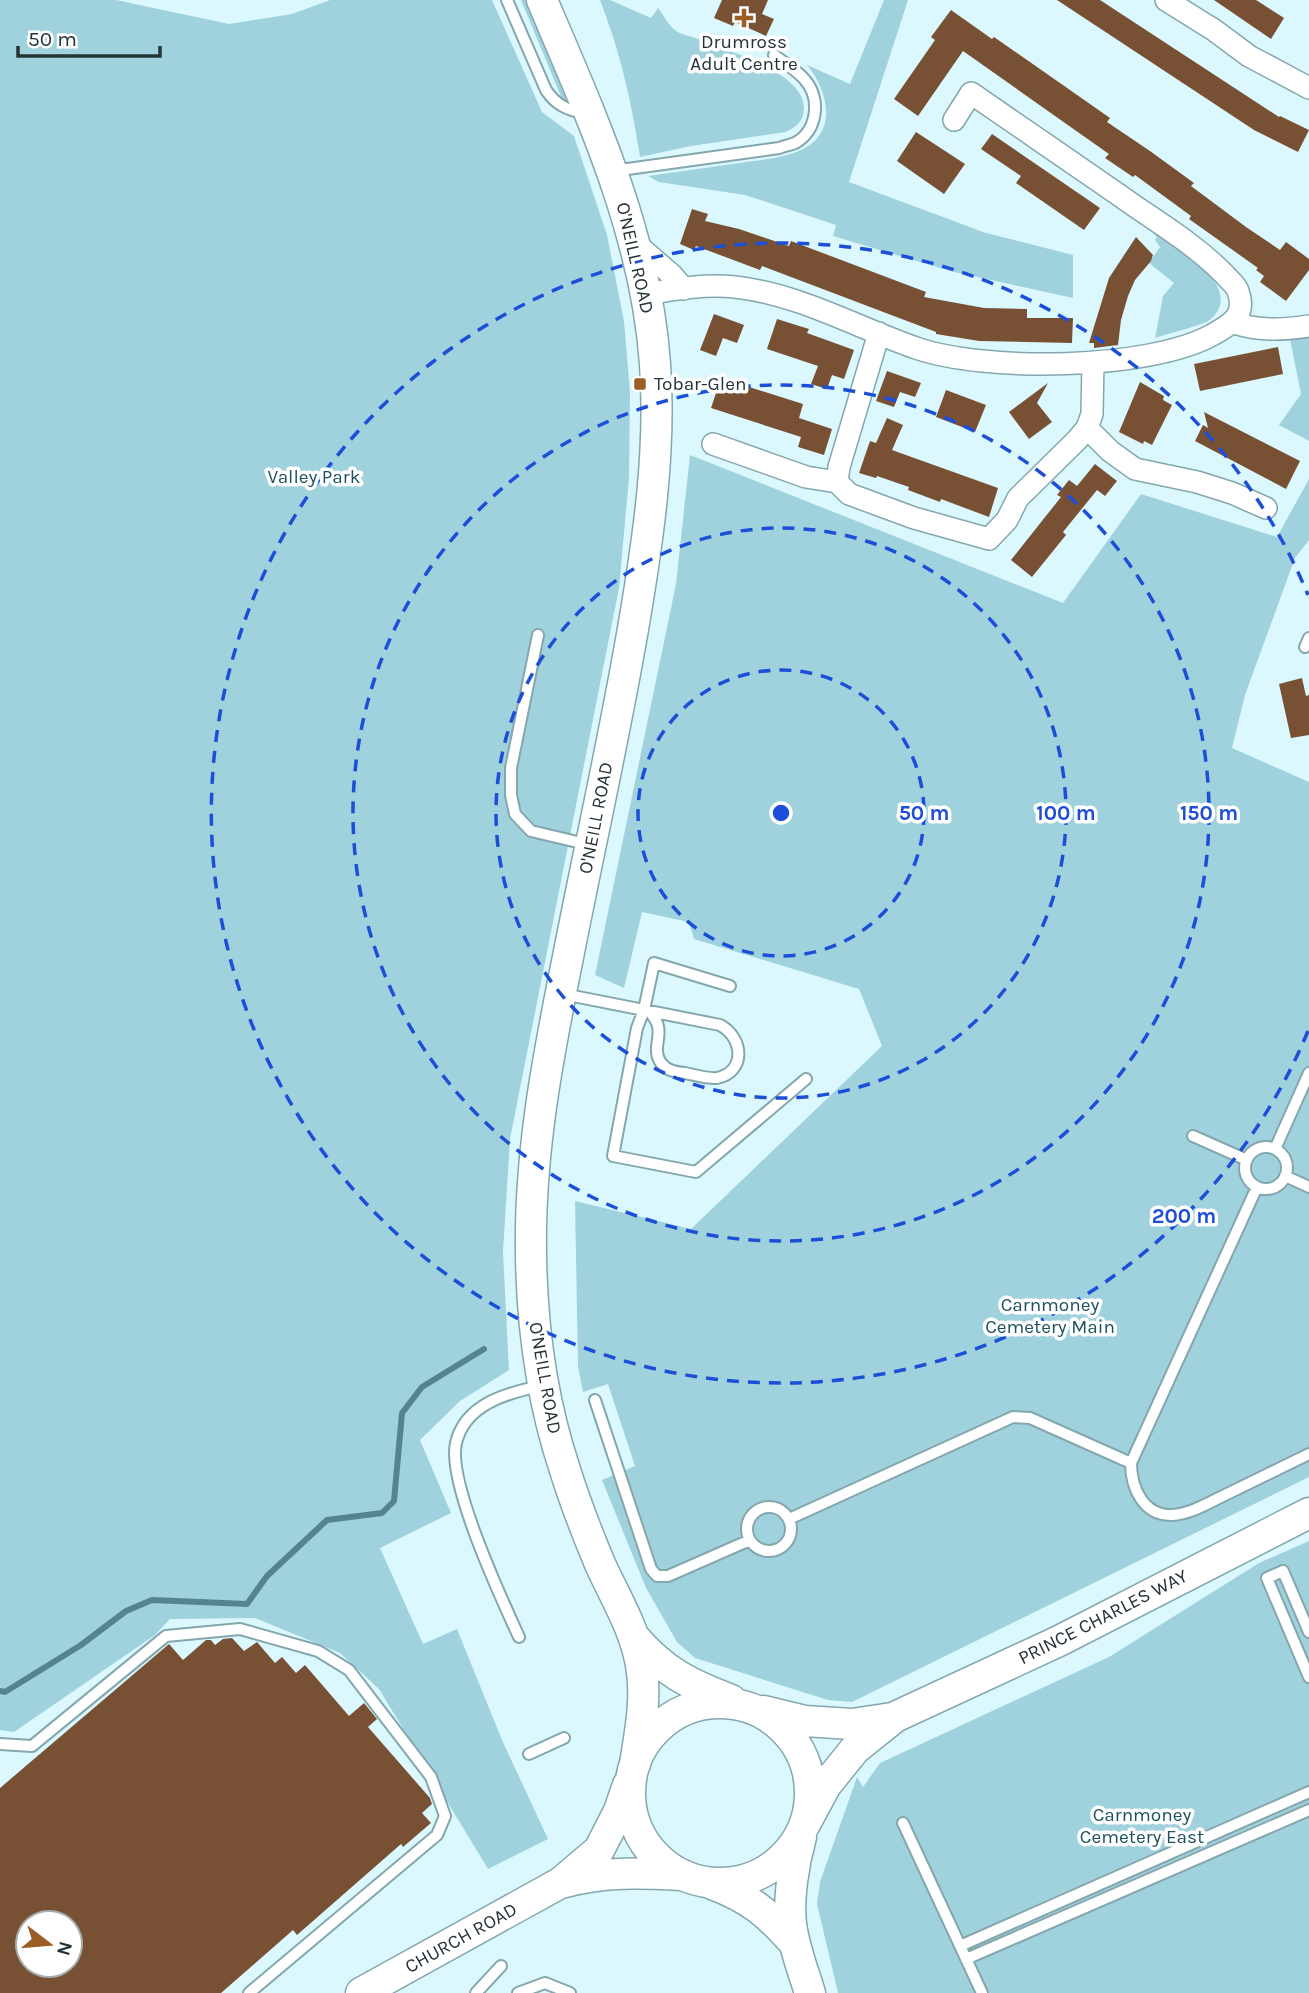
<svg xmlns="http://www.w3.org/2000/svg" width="1309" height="1993" font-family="Karla,sans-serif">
  <rect width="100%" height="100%" fill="#dbf8ff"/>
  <!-- green -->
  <path fill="#a0d2de" d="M 0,0 L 116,0 L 229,24 L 292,14 L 330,0 L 492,0 L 542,112 L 574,136 L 607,235 L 624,321 L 630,392 L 629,478 L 619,588 L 510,1139 L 503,1252 L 509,1370 L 460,1401 L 420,1440 L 451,1513 L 380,1548 L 423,1644 L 457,1629 L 502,1740 L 548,1839 L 488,1869 L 379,1689 L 340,1653 L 255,1618 L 170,1619 L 155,1635 L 14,1732 L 0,1730 Z
    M 521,0 L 529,0 L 569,97 L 565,101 L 562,99 Z
    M 600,0 L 610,0 L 651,18 L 658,8 C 663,14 668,25 675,30 C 680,34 689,36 695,38 C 724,50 804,71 804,108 C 804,121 796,127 786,132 L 691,146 L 640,157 C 631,99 621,55 600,0 Z
    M 884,0 L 908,0 L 849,182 L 986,233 L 1073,255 L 1073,298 L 950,271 L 833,236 L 836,225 L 745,195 L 659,182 L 648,176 C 679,172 709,167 740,163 C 760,160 785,158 803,149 C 839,131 827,89 807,65 L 850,84 Z
    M 1151,228 C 1173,244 1247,286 1211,319 C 1205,325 1166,334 1155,338 L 1163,296 L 1174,283 L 1149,263 L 1160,247 L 1155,240 L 1157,237 L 1150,230 Z
    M 1309,331 L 1309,441 L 1279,425 L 1301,394 L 1289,334 Z
    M 690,455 L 1063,603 L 1141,494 L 1277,537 L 1309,479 L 1309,540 L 1295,558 L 1245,695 L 1232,748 L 1309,782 L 1309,1477 L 852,1702 L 828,1700 L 695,1658 L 677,1642 L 646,1588 L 602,1480 L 635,1466 L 608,1384 L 583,1392 L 578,1366 L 575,1201 L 691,1229 L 882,1046 L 859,989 L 694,939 L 689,922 L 642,912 L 624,988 L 595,975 L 676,584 Z
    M 1309,1541 L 1309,1993 L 838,1993 L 817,1904 L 820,1882 L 857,1777 L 863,1787 L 880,1763 L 1109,1657 L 1259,1563 Z"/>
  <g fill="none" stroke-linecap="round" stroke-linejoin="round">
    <!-- stream -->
    <path stroke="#54848f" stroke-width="6" d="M 0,1691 L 5,1692 L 81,1645 L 126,1611 L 152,1600 L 247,1604 L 267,1576 L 327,1520 L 382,1513 L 394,1501 L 402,1413 L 422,1387 L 484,1349"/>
  </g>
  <!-- building -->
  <path fill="#785134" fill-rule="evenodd" d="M 722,0 L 768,0 L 762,14 L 774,19 L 766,36 L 735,22 L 733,26 L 714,18 Z
    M 1057,0 L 1100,0 L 1279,117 L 1280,116 L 1309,130 L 1298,152 L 1254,130 Z
    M 1214,0 L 1256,0 L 1284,18 L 1271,39 Z
    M 951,10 L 992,39 L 994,37 L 1110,118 L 1107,122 L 1150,151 L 1194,183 L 1191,186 L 1246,227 L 1280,250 L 1286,242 L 1309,259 L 1309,270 L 1286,301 L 1260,282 L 1264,276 L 1256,270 L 1258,268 L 1189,219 L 1191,216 L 1135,175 L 1133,177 L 1105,158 L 1109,154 L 963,51 L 918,116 L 894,99 L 935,40 L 931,37 Z
    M 916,132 L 965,164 L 944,194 L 897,161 Z
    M 992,134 L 1100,208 L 1084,230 L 1016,183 L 1021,176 L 981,149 Z
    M 692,209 L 708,214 L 705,221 L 739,229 L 789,246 L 791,241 L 926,292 L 924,297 L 984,308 L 1027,309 L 1027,318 L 1073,318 L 1072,343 L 979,341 L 936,334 L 936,332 L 762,266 L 760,270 L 696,246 L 694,250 L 680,244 Z
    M 1136,237 L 1153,255 L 1151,261 L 1135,280 L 1128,296 L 1121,320 L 1118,345 L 1094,348 L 1094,343 L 1089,343 L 1109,278 Z
    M 714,314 L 744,325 L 737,343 L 723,338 L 716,356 L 700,350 Z
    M 777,319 L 809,329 L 807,333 L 854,350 L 844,379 L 832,375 L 827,389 L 811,384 L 818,366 L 767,349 Z
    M 1278,347 L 1283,374 L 1200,391 L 1194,364 Z
    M 887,371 L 921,383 L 915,397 L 900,392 L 894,407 L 876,401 Z
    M 721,378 L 803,404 L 799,418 L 832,429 L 824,455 L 798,447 L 801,437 L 711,408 Z
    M 1140,382 L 1164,396 L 1163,400 L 1172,405 L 1152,445 L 1144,441 L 1143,444 L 1119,432 Z
    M 1048,383 L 1037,403 L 1052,422 L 1029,439 L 1009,412 Z
    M 946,390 L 986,405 L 975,432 L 936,417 Z
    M 1204,412 L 1300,461 L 1286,489 L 1195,441 L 1203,425 L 1208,428 Z
    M 887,418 L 903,425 L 892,450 L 998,488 L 989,517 L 941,499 L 940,502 L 908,490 L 909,487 L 877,476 L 876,478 L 859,473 L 870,441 L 876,443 Z
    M 1095,464 L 1117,481 L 1105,496 L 1097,490 L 1063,532 L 1066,535 L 1032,577 L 1011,560 L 1061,497 L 1057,495 L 1069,480 L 1077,486 Z
    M 1302,678 L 1306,696 L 1309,695 L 1309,735 L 1291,738 L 1279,684 Z
    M 232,1638 L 244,1651 L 257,1642 L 275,1663 L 282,1657 L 296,1673 L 305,1665 L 349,1716 L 364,1703 L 377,1719 L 368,1727 L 430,1798 L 432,1804 L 422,1813 L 431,1823 L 403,1847 L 401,1844 L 297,1935 L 293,1930 L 221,1993 L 0,1993 L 0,1788 L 169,1644 L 183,1660 L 206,1640 L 211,1640 L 215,1645 L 223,1639 ZM 28,1923 L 70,1923 L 70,1965 L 28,1965 Z"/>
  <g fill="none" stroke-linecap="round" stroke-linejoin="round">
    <!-- lane casing -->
    <g stroke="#84a7ae" stroke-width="14">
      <path id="lane" d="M 507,0 L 546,90 C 556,105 567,110 584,113
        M 613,171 L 779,148 C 784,146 790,145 795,143 C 818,131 821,98 805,80 C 797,70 784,63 774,55
        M 538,635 L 511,768 L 511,795 L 515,814 L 531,831 L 590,845
        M 1305,647 L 1309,638
        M 730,986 L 654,963 L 644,1010 L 637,1028 L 613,1156 L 696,1172 L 806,1079
        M 563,994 L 720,1025 C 744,1038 746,1072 717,1078 C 708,1079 695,1075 685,1073 C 676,1072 667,1071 661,1063 C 652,1050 661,1039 658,1026 C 657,1021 653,1016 650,1012
        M 1193,1136 L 1247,1160
        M1245 1168a21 21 0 1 1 42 0a21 21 0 1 1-42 0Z
        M 1275,1149 L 1309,1073
        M 1285,1176 L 1309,1187
        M 1257,1187 L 1131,1463 C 1131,1487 1143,1516 1172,1515 C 1191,1514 1210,1502 1227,1494 C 1254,1481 1282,1467 1309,1454
        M 595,1400 L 651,1569 L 657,1576 L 668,1576 L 750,1540
        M747 1529a22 22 0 1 1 44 0a22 22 0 1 1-44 0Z
        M 789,1519 L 1013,1417 L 1030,1418 L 1131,1463
        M 1309,1632 L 1283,1571 L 1267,1578 L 1309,1677
        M 519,1637 C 501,1598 447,1482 456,1443 C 465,1404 507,1393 540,1386
        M 0,1744 L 32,1746 L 166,1636 L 240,1629 L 318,1651 L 349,1670 L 431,1777 L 445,1816 L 437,1835 L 249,1993
        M 529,1754 L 564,1738
        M 903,1823 L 982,1993
        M 960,1946 L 1309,1792
        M 966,1959 L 1309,1810
        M 476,1993 L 501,1966
        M 518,1993 L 545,1983 L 570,1993"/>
    </g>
    <!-- street casing -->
    <g stroke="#84a7ae" stroke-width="24">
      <path id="street" d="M 1166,0 L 1214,30 L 1249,56 L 1309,88
        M 635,243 L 672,275 L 684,289
        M 646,294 C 675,289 705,284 735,287 C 799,294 856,327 916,348 C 985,372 1148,370 1212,335 C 1231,324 1247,316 1238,291 C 1236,285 1229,280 1225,275 C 1194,243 1155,221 1119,195 C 1070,161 1020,127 971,93 L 954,120
        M 1234,323 C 1260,331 1282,330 1309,326
        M 879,333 L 839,467 L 837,482 L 849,494 L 914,518 L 989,539 L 1007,520 L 1018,498 L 1077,440 L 1087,428 L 1092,414 L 1093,362
        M 1087,428 L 1110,451 L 1135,469 L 1197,482 L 1232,493 L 1266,508
        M 713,444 L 806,477 L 837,482"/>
    </g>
    <!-- secondary casing -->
    <g stroke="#84a7ae" stroke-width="33">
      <path id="secondary" d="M 542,0 C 592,118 646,234 655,364 C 661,448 649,534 635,617 C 616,731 590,844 568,957 C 548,1056 529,1154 531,1255 C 532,1328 542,1401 565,1470 C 575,1502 587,1533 600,1564 C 615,1597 635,1629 641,1665 C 647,1697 640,1733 635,1764
        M 634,1637 C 664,1672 689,1684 731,1700
        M630 1793a90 90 0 1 1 180 0a90 90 0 1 1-180 0Z
        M 764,1711 L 805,1721 L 852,1724 L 892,1718
        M 805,1824 L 826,1785 L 855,1749 L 895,1717 L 1059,1641 L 1309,1513
        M 801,1837 C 794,1862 788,1898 791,1924 C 794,1948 803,1970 810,1993
        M 565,1882 C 605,1871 642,1873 683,1875
        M 712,1884 C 750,1898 769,1914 795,1944
        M 361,1993 L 560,1883 L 599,1850 L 619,1811 L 628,1785"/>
    </g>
    <!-- lane -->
    <use href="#lane" stroke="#fff" stroke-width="10"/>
    <!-- street -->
    <use href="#street" stroke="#fff" stroke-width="21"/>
    <!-- secondary -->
    <use href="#secondary" stroke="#fff" stroke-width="30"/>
  </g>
  <!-- distance rings -->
  <g fill="none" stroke="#1d4ed8" stroke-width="3.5" stroke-dasharray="12 9">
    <circle cx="781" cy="813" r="143"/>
    <circle cx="781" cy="813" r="285"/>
    <circle cx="781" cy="813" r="428"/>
    <path d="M1308 1031A570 570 0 1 1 1308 595"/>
  </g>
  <!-- markers -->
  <g fill="#9c5c26" stroke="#fff" stroke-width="2.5">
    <path d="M740.5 7.5h7v7h7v7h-7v7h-7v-7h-7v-7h7z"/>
    <rect x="633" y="377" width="14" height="14" rx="3.5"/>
  </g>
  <g text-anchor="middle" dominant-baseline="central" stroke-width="7" stroke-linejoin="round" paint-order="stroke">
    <!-- poi labels -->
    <g font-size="19" fill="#243336" stroke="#fff">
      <text x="744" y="42">Drumross<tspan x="744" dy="22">Adult Centre</tspan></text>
      <text x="654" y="384" text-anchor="start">Tobar-Glen</text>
    </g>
    <!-- street labels -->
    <g font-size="19" fill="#243336" stroke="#fff">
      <text transform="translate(635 258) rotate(77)">O'NEILL ROAD</text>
      <text transform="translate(596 818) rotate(-79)">O'NEILL ROAD</text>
      <text transform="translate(545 1378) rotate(80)">O'NEILL ROAD</text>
      <text transform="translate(1103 1617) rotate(-27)">PRINCE CHARLES WAY</text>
      <text transform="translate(461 1938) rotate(-29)">CHURCH ROAD</text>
    </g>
    <!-- park labels -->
    <g font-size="19" fill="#1c525d" stroke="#fff">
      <text x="314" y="477">Valley Park</text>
      <text x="1050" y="1305">Carnmoney<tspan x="1050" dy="22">Cemetery Main</tspan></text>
      <text x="1142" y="1815">Carnmoney<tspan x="1142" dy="22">Cemetery East</tspan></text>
    </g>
  </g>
  <circle cx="781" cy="813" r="10" fill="#1d4ed8" stroke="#fff" stroke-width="3.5"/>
  <g font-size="21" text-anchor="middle" font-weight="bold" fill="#1d4ed8" stroke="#fff" stroke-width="7" stroke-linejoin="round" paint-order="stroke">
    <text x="924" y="820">50 m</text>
    <text x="1066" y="820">100 m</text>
    <text x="1209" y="820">150 m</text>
    <text x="1184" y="1223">200 m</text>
  </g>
  <!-- north arrow -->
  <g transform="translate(49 1944) rotate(106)"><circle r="33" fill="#ffffff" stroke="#a7adaf" stroke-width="2"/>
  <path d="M0-5L12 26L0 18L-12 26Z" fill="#9c5c26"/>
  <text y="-10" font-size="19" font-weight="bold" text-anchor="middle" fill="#243336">N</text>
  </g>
  <!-- scale -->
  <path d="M18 46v10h142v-10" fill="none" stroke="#243336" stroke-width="3.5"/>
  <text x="28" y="46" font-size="21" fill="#243336" stroke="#ffffff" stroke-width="5" paint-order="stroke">50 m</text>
</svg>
